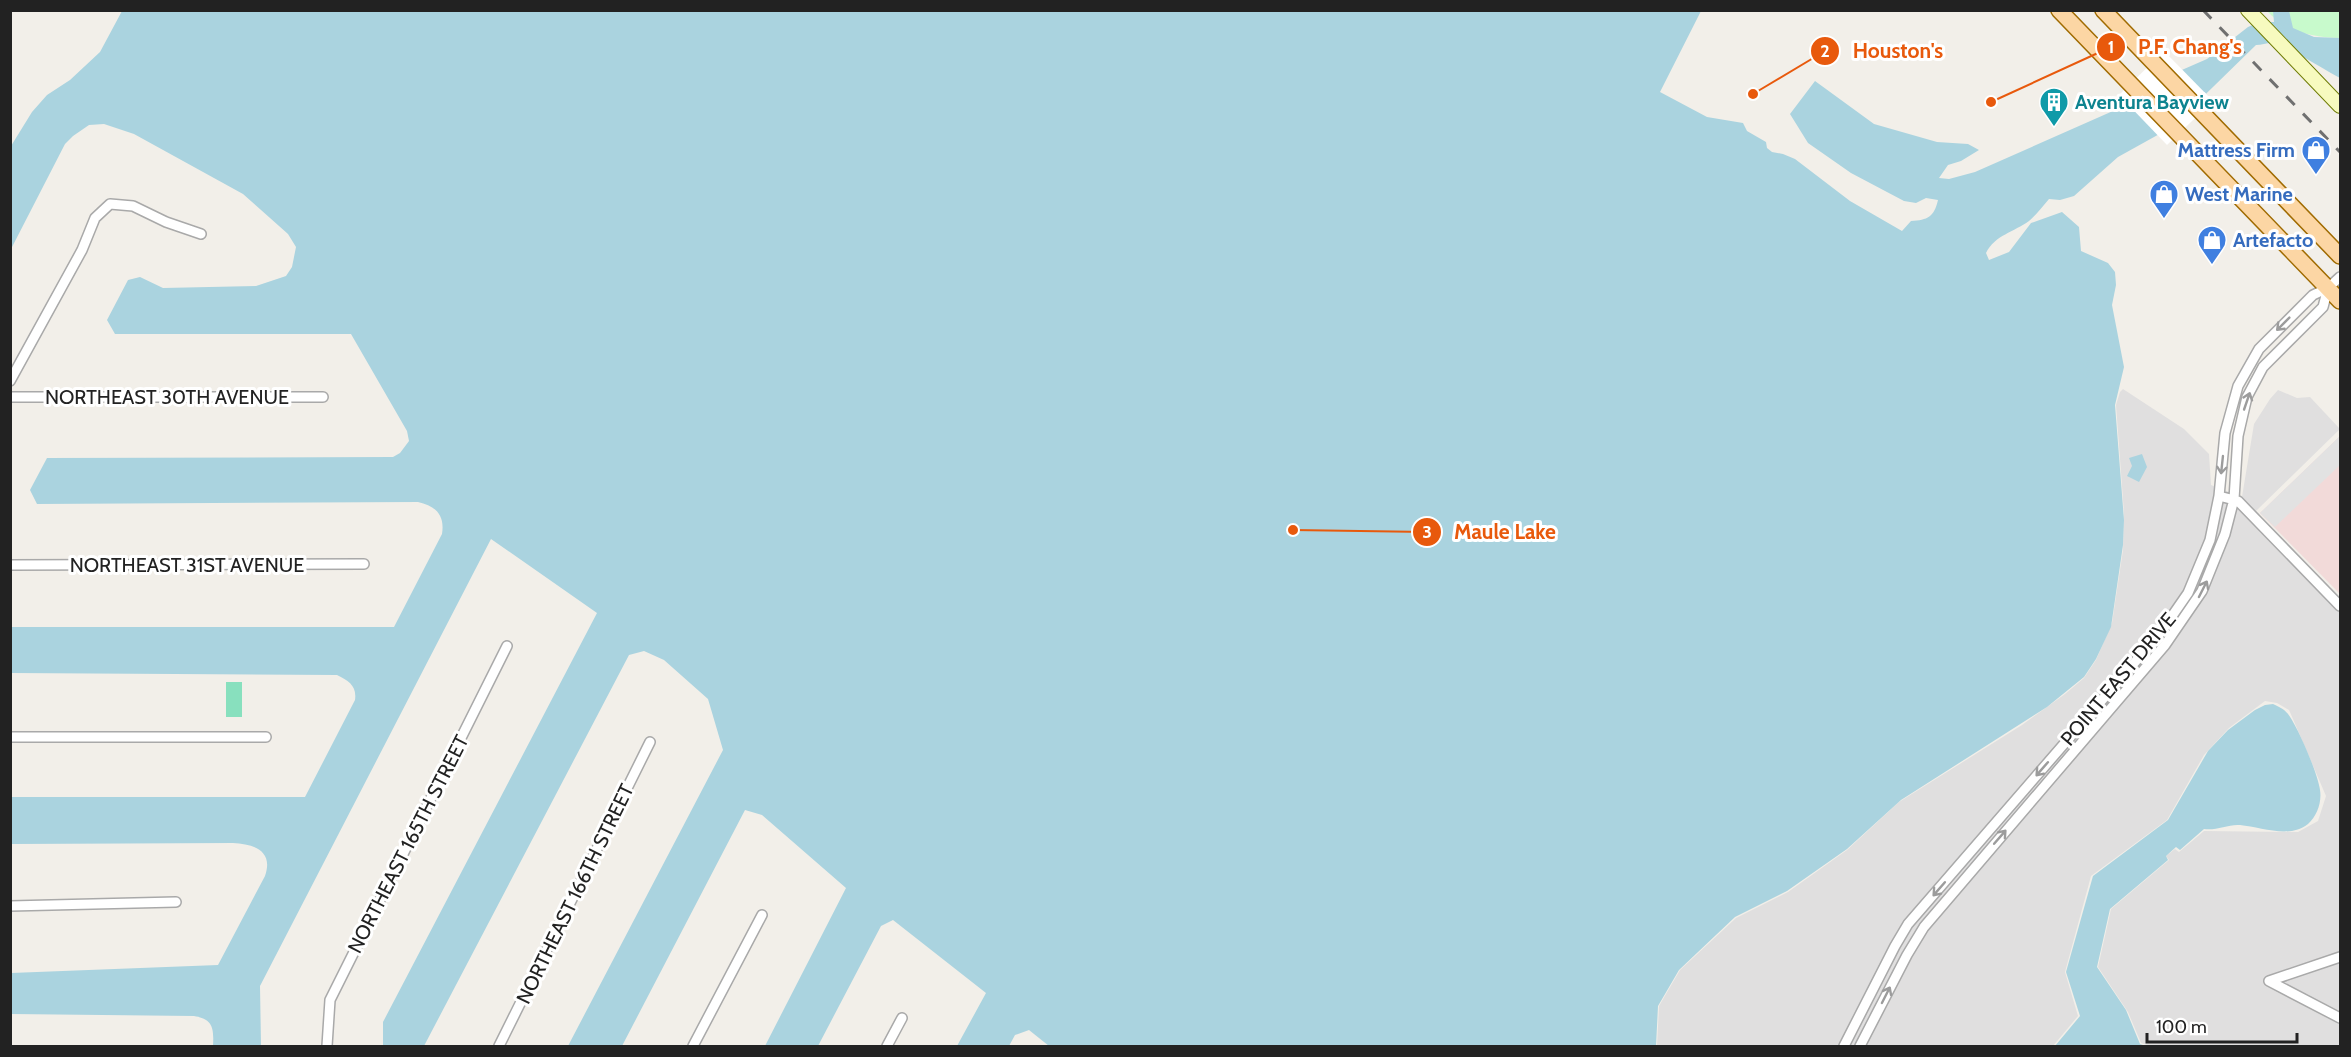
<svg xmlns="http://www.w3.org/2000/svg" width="2351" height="1057" font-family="Cabin,sans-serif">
  <rect width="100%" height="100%" fill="#f2efe9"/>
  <!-- residential -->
  <path fill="#e0dfdf" d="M 2123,389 L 2184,429 L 2209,454 L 2211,485 L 2242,497 L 2254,424 L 2270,399 L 2278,390 L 2297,398 L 2310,397 L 2340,429 L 2256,511 L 2340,597 L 2340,1046 L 2150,1046 L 2141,1043 L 2128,1012 L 2098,967 L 2111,909 L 2169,860 L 2166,856 L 2175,849 L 2179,852 L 2204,831 L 2298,832 L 2318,821 L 2326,796 L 2293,719 L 2289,710 L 2277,703 L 2265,701 L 2229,728 L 2204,755 L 2167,820 L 2091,876 L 2065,972 L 2078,1016 L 2053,1046 L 1657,1046 L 1659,1006 L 1680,970 L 1736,918 L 1788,892 L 1847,850 L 1899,802 L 2022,725 L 2065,694 L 2084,678 L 2096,660 L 2112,623 L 2123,550 L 2124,513 L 2116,405 L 2120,392 Z"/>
  <!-- commercial -->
  <path fill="#f2dad9" d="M 2340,436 L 2340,594 L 2260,513 Z"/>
  <!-- park -->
  <path fill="#c8facc" d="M 2267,11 L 2340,11 L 2340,38 C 2313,37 2286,32 2267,11 Z"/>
  <!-- pitch -->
  <path fill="#88e0be" d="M 226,682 L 242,682 L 242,717 L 226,717 Z"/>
  <!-- parking -->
  <path fill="#e2e2e2" d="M 2340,436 L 2340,465 L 2275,527 L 2260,513 Z"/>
  <!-- water -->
  <path fill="#aad3df" d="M 122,11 L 1701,11 L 1660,92 L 1707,117 L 1743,123 L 1747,131 L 1766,142 L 1767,148 L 1772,152 L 1783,154 L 1795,159 L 1850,201 L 1902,231 L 1911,221 C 1928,220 1934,217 1938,200 L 1926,198 L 1916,203 L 1904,201 L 1851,173 L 1808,143 L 1790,114 L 1815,81 L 1874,124 L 1937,142 L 1968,144 L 1979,150 L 1961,161 L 1948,165 L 1939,178 L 1949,179 L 1975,172 L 2122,107 L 2142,97 L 2168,76 L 2207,59 L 2248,27 L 2259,22 L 2274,22 L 2273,11 L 2289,11 L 2293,28 L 2314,37 L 2340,38 L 2340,78 C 2322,69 2289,46 2271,43 C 2267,43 2261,45 2256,45 L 2172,127 L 2118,157 L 2074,196 L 2060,200 L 2049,199 C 2043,206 2036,215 2029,221 C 2014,232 1995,235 1986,253 L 1989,260 L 2009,252 L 2031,223 L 2062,212 L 2079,227 L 2081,251 L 2108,263 L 2115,272 L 2116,285 L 2112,305 L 2124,367 L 2115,405 L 2124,520 L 2123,545 L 2111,627 L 2096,659 L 2084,677 L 2047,707 L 1901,800 L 1847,849 L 1787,891 L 1735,917 L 1679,970 L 1658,1006 L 1656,1046 L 1049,1046 L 1029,1030 L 1015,1035 L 1009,1046 L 957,1046 L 986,993 L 893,920 L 881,926 L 818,1046 L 765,1046 L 846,888 L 762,815 L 745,810 L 622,1046 L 568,1046 L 723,750 L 708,699 L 664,660 L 644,651 L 629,655 L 424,1046 L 383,1046 L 383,1022 L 597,613 L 491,539 L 260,986 L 261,1046 L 213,1046 C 214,1028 213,1019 194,1016 L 11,1014 L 11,973 L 218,965 L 265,876 C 274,850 253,844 233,843 L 11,844 L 11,797 L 305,797 L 355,700 C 357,686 349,681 337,675 L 11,673 L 11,627 L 394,627 L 442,534 C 445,515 436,506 418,502 L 37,504 L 30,490 L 47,458 L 393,457 L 400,453 L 409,441 L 407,431 L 351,334 L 115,334 L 107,320 L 128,280 L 140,277 L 163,288 L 256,286 L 286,276 L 292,267 L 296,247 L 288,234 L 243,194 L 134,134 L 104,124 L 89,125 L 73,136 L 65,144 L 11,249 L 11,146 L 32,112 L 47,95 L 70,80 L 100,52 Z
    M 2142,454 L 2147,467 L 2139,482 L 2127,476 L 2132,466 L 2129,458 Z
    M 2273,704 C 2279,707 2283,708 2288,714 C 2298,727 2318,774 2320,790 C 2322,802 2317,816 2308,824 C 2290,839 2261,827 2240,825 C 2228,824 2216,831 2204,829 L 2180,850 L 2176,847 L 2166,856 L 2168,860 L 2110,909 L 2097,967 L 2126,1010 L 2140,1044 L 2146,1046 L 2055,1046 L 2080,1016 L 2066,972 L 2093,876 L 2168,820 L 2208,751 L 2228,730 L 2255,710 L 2265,705 Z"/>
  <!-- pier -->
  <path fill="#fff" d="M 2164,51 L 2213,101 L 2167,145 L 2119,95 Z"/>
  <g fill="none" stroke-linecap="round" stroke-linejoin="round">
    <!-- street casing -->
    <g stroke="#a9a9a9" stroke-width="12">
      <path id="street" d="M 10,381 L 82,250 L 95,218 L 110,204 L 133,206 L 166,222 L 201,234
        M 10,397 L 323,397
        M 2219,496 L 2238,501 L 2340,606
        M 10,565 L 364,564
        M 10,737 L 266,737
        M 10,906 L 176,902
        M 2340,957 L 2269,981 L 2340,1018
        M 327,1046 L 330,1000 L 507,646
        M 499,1046 L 650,742
        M 693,1046 L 762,915
        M 887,1046 L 902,1018
        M 1844,1046 L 1895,946 L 1908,924 L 2161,632 L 2188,593 L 2210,540 L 2219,496 L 2225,433 L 2238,386 L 2259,349 L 2313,295 L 2328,288 L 2340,277
        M 1860,1046 L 1907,955 L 1924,927 L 2165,645 L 2202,591 L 2225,534 L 2234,499 L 2238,436 L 2247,397 L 2263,367 L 2323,307 L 2328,288"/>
    </g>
    <!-- secondary casing -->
    <g stroke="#707d05" stroke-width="16">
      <path id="secondary" d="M 2248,10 L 2340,106"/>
    </g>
    <!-- primary casing -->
    <g stroke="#a06b00" stroke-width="18">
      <path id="primary" d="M 2059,10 L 2340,301
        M 2103,10 L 2340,256"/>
    </g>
    <!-- street -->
    <use href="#street" stroke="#fff" stroke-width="9"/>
    <!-- secondary -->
    <use href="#secondary" stroke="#f7fabf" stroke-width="14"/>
    <!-- primary -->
    <use href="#primary" stroke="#fcd6a4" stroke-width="15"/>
    <!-- rail -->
    <path stroke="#707070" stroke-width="3" stroke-dasharray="12 12" stroke-linecap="butt" d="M 2203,10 L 2340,152"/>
  </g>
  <!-- one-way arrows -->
  <defs><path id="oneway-shaft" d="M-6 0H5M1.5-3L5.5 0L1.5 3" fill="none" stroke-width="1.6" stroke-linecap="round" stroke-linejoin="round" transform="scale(1.5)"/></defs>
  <g stroke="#9c9c9c">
    <use href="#oneway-shaft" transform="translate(2283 324) rotate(135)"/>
    <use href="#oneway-shaft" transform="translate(2247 401) rotate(-71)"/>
    <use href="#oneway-shaft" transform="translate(2222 465) rotate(96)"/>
    <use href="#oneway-shaft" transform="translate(2203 589) rotate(-63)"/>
    <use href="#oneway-shaft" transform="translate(2042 769) rotate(131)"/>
    <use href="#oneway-shaft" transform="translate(2000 837) rotate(-49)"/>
    <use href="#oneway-shaft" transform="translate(1939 889) rotate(131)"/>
    <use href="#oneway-shaft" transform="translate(1886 995) rotate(-63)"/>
  </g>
  <!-- icons -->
  <defs>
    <g id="building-pin" transform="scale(1.5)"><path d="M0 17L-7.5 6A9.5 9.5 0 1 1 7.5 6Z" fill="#0f9aa8" stroke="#fff"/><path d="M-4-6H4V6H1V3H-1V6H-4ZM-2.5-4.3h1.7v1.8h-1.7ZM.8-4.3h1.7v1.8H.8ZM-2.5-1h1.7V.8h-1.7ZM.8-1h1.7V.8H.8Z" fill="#fff"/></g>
    <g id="shop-pin" transform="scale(1.5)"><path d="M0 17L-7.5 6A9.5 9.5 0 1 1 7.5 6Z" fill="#3f7fe0" stroke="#fff"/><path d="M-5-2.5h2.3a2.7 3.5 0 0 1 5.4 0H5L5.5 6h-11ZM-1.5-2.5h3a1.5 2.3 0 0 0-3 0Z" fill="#fff"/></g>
  </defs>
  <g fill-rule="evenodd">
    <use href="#building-pin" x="2054" y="102"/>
    <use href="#shop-pin" x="2316" y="150"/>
    <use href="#shop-pin" x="2164" y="194"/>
    <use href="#shop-pin" x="2212" y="240"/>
  </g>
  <g text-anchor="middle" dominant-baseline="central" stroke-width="6" stroke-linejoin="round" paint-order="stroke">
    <!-- culture labels -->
    <g font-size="20" font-weight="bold" fill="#0d838f" stroke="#fff" text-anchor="start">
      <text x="2075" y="102">Aventura Bayview</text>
    </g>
    <!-- shop labels -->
    <g font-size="20" font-weight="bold" fill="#366cbe" stroke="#fff" text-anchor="start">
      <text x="2295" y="150" text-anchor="end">Mattress Firm</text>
      <text x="2185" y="194">West Marine</text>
      <text x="2233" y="240">Artefacto</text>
    </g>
    <!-- street labels -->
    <g font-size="20" fill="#222" stroke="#fff">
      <text x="167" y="397">NORTHEAST 30TH AVENUE</text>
      <text x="187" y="565">NORTHEAST 31ST AVENUE</text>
      <text transform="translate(2118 679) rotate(-50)">POINT EAST DRIVE</text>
      <text transform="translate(408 844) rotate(-63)">NORTHEAST 165TH STREET</text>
      <text transform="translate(575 894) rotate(-64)">NORTHEAST 166TH STREET</text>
    </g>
  </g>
  <!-- callouts -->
  <path fill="none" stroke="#e8590c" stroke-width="2" d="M1991 102L2111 47M1753 94L1825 51M1293 530L1427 532"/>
  <g fill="#e8590c" stroke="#fff" stroke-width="2">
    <circle cx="1991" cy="102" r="6"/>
    <circle cx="1753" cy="94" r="6"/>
    <circle cx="1293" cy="530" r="6"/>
    <circle cx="2111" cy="47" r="15"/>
    <circle cx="1825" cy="51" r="15"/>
    <circle cx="1427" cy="532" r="15"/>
  </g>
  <g font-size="18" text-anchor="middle" font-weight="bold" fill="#fff">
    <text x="2111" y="53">1</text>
    <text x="1825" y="57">2</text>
    <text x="1427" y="538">3</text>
  </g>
  <g font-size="21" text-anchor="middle" font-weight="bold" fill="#e8590c" stroke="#fff" stroke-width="6" stroke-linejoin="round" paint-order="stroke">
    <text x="2190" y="54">P.F. Chang's</text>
    <text x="1898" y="58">Houston's</text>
    <text x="1505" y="539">Maule Lake</text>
  </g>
  <!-- border -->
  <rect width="2351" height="1057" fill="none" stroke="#222222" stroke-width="24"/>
  <!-- scale -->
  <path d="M2147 1033v9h150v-9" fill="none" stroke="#222222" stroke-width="3"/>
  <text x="2156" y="1033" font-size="18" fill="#222222" stroke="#ffffff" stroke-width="4.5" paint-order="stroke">100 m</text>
</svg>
